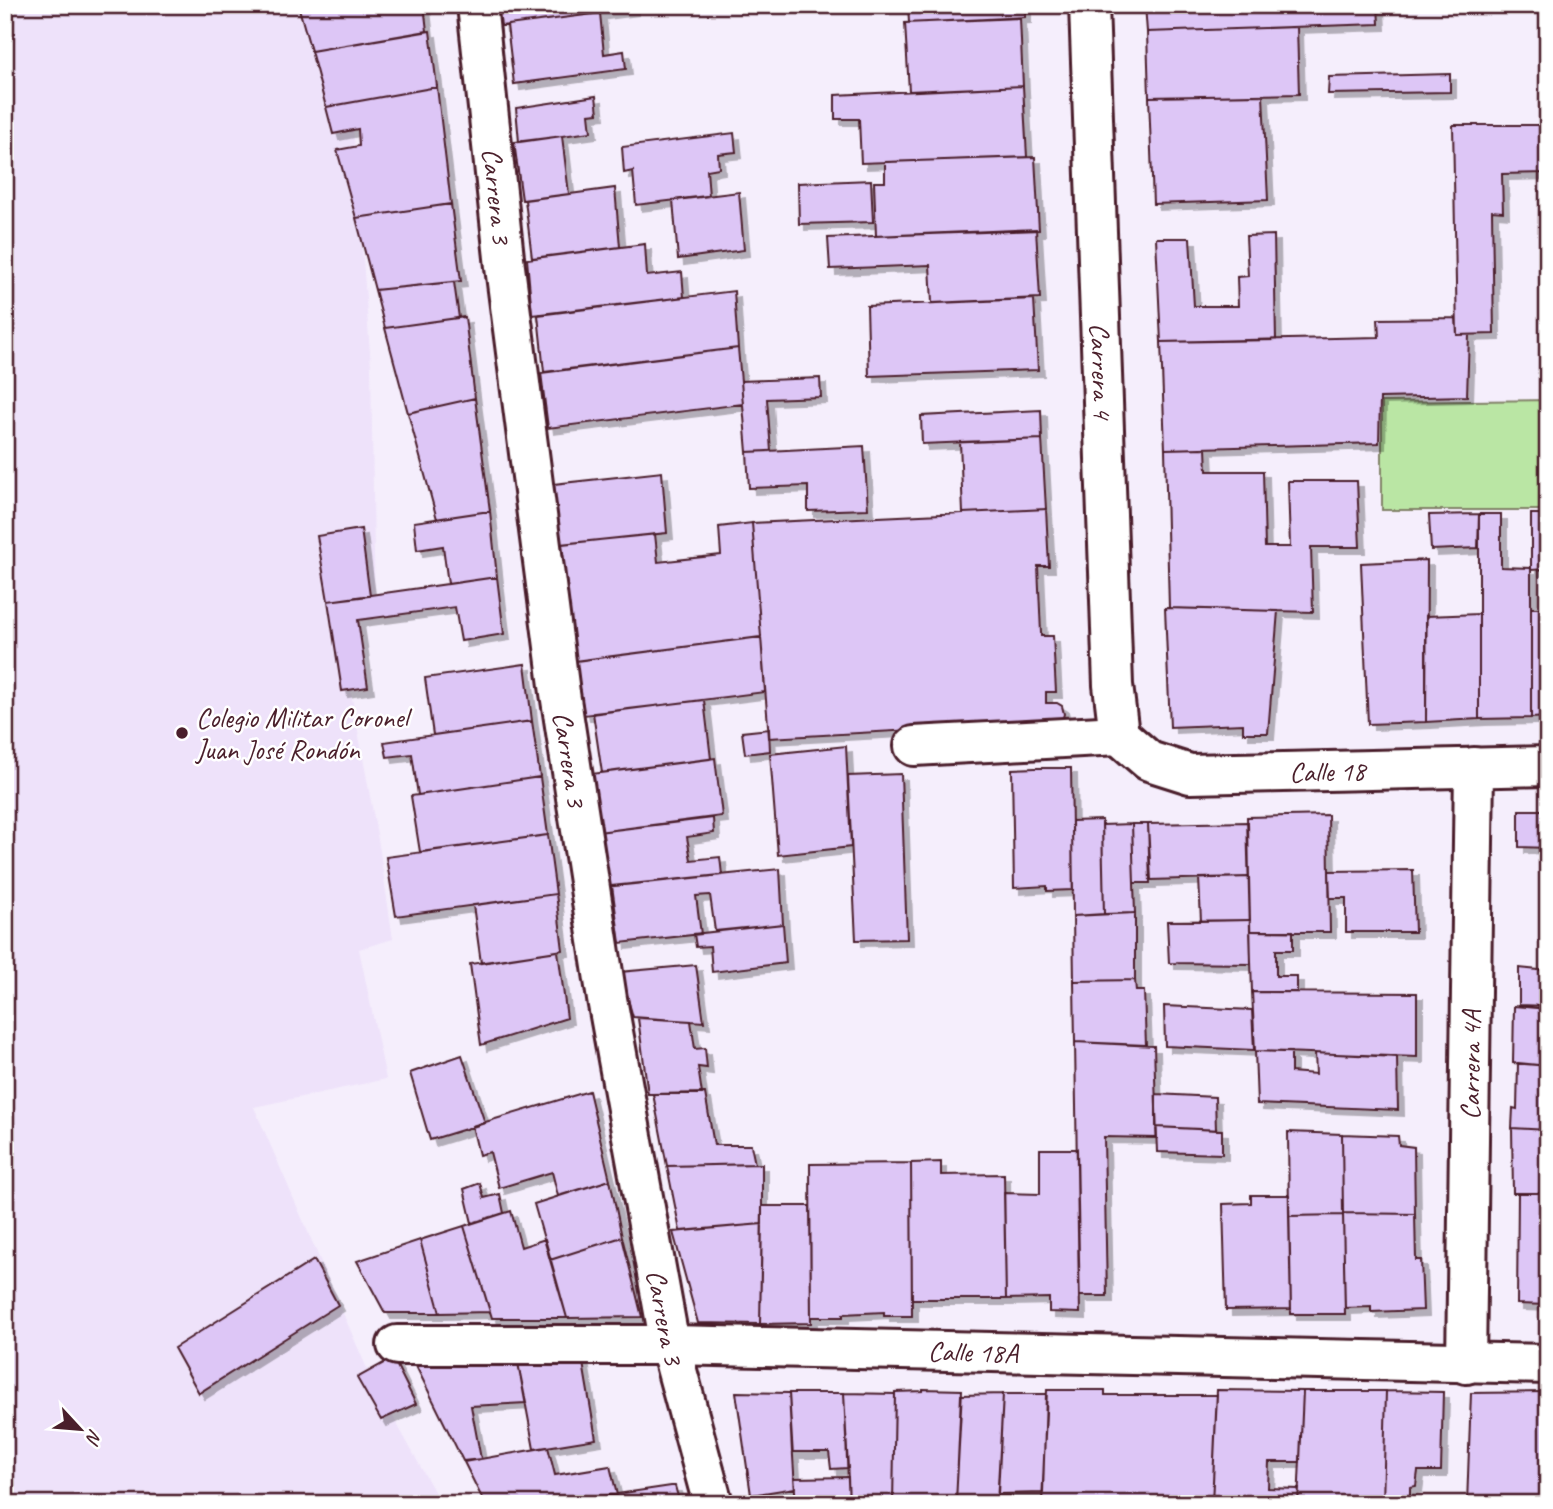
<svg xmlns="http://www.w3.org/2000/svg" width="1553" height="1509" font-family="Caveat,sans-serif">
  <defs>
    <filter id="shadow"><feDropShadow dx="6" dy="6" stdDeviation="0" flood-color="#0004"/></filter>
  </defs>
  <rect width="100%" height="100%" fill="#f5eefc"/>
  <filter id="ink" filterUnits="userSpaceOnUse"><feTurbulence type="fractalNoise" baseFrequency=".0143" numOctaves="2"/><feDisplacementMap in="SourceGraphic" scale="14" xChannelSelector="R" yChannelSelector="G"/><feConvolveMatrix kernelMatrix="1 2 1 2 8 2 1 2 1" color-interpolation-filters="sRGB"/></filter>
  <g filter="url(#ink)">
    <!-- built -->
    <path fill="#eee2fa" d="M 5,5 L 344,5 L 371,366 L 375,618 L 338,622 L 379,845 L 393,939 L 359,949 L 386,1079 L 254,1107 L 368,1371 L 441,1504 L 5,1504 Z"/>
    <!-- green -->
    <path fill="#bae6a4" stroke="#828268" stroke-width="2" d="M 1548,400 L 1548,510 L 1382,510 L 1382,402 Z"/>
    <!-- building -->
    <path fill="#ddc6f6" stroke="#4a1f2b" stroke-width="2" filter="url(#shadow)" d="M 298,5 L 424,5 L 427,31 L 311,51 Z
      M 498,5 L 632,5 L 632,9 L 501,26 Z
      M 908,5 L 1025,5 L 1025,17 L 909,23 Z
      M 1145,5 L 1378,5 L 1379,24 L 1147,32 Z
      M 600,13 L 604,54 L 624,51 L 626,69 L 514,84 L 507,25 Z
      M 1020,18 L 1023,86 L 909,91 L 905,23 Z
      M 1297,27 L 1299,94 L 1149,97 L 1147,32 Z
      M 430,31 L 437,87 L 326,107 L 311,51 Z
      M 1450,74 L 1450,92 L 1328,94 L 1329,77 Z
      M 1023,86 L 1027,157 L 861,163 L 859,119 L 835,119 L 835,95 Z
      M 437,87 L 451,204 L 356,218 L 337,150 L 359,146 L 358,129 L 333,134 L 326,107 Z
      M 1263,95 L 1268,200 L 1153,204 L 1149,97 Z
      M 596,96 L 598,113 L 589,114 L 591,132 L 519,142 L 516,108 Z
      M 1453,125 L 1548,125 L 1548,173 L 1502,174 L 1503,212 L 1492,211 L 1494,334 L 1457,335 Z
      M 734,133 L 736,152 L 718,154 L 719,168 L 707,170 L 709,196 L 636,205 L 633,171 L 624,173 L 622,147 Z
      M 562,136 L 569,194 L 522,200 L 514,142 Z
      M 1035,157 L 1039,230 L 876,236 L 874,182 L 885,182 L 885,162 Z
      M 871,180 L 873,222 L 799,224 L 798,183 Z
      M 615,188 L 620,247 L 532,258 L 525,200 Z
      M 739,192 L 744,250 L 678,259 L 673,200 Z
      M 451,204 L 461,281 L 375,290 L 356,218 Z
      M 1036,229 L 1040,298 L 932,303 L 930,265 L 830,269 L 828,238 Z
      M 1274,235 L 1276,340 L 1161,342 L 1156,238 L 1190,238 L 1194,306 L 1238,306 L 1237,277 L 1248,276 L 1246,236 Z
      M 645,244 L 647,276 L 682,272 L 684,297 L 532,315 L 527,259 Z
      M 454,282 L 459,318 L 385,328 L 375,290 Z
      M 1543,287 L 1548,287 L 1548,333 L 1545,333 Z
      M 734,291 L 738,348 L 544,372 L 538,315 Z
      M 1034,299 L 1038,370 L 869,376 L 867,306 Z
      M 465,317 L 475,398 L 408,413 L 385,328 Z
      M 1456,318 L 1457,335 L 1469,335 L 1467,396 L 1380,398 L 1379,443 L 1165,449 L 1161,342 L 1379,337 L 1378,319 Z
      M 738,348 L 743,404 L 548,428 L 541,373 Z
      M 820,378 L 821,397 L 767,399 L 771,451 L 747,452 L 741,381 Z
      M 475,398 L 490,511 L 437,519 L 408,413 Z
      M 1041,410 L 1042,439 L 922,444 L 921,416 Z
      M 1042,439 L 1046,509 L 963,513 L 960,442 Z
      M 864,446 L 868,509 L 808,511 L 808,486 L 749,488 L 747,452 Z
      M 1206,448 L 1207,471 L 1263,471 L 1265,547 L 1290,547 L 1288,481 L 1357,481 L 1360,547 L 1311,547 L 1313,612 L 1169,608 L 1165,449 Z
      M 662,472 L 667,533 L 560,544 L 554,484 Z
      M 1046,509 L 1049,566 L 1038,566 L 1041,633 L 1041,636 L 1053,636 L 1056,692 L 1046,692 L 1046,703 L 1057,703 L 1062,706 L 1064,714 L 1062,720 L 1056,722 L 769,738 L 752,523 Z
      M 490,511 L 497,577 L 448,584 L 443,546 L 417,550 L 414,522 Z
      M 1479,514 L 1478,548 L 1431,550 L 1429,515 Z
      M 1479,514 L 1501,514 L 1501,567 L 1531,568 L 1531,718 L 1479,719 Z
      M 1531,514 L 1548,514 L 1548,569 L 1531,570 Z
      M 752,523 L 761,637 L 574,661 L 562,544 L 655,534 L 658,562 L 721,555 L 719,527 Z
      M 361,529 L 370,596 L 328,601 L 317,536 Z
      M 1427,560 L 1426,722 L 1368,724 L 1361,563 Z
      M 497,577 L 504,634 L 461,641 L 455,607 L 358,620 L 368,687 L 342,691 L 328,601 Z
      M 1165,608 L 1278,611 L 1268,733 L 1243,733 L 1243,724 L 1170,727 Z
      M 1531,608 L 1548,608 L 1548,717 L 1531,718 Z
      M 1479,614 L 1479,719 L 1426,722 L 1426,616 Z
      M 761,637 L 765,692 L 584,715 L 576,661 Z
      M 525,664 L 532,721 L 433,735 L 425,678 Z
      M 704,700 L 711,759 L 602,773 L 593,713 Z
      M 532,721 L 540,777 L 418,795 L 412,754 L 387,757 L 384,742 Z
      M 769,729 L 770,751 L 745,754 L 742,732 Z
      M 846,746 L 851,847 L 778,855 L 770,754 Z
      M 715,758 L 722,816 L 598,832 L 591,774 Z
      M 1035,768 L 1071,768 L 1073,890 L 1047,891 L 1047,886 L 1014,888 L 1012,769 Z
      M 901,774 L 907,939 L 856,940 L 848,776 Z
      M 540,777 L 548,835 L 420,852 L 411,796 Z
      M 1519,810 L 1548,810 L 1548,848 L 1519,847 Z
      M 1328,815 L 1330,932 L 1250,931 L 1247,817 Z
      M 713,818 L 714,833 L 687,837 L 691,860 L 720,857 L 722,875 L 606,887 L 598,832 Z
      M 1102,820 L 1104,914 L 1073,916 L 1072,821 Z
      M 1248,822 L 1249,877 L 1151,880 L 1148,824 Z
      M 1132,824 L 1148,824 L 1150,883 L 1134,883 Z
      M 1132,824 L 1135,913 L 1104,914 L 1102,825 Z
      M 548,835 L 556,894 L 396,916 L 386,857 Z
      M 780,869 L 783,924 L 715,931 L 710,895 L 696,896 L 701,934 L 620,943 L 612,886 Z
      M 1413,870 L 1415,932 L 1346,932 L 1346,898 L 1330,898 L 1329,871 Z
      M 1249,877 L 1250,920 L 1201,921 L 1199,878 Z
      M 556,894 L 563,950 L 481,963 L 473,905 Z
      M 1135,913 L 1135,980 L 1074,981 L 1073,916 Z
      M 1250,920 L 1251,964 L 1169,963 L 1167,921 Z
      M 783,924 L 786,963 L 712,972 L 710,946 L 696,947 L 694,934 Z
      M 1250,931 L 1293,931 L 1293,950 L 1276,950 L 1276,976 L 1297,976 L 1297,992 L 1252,992 Z
      M 558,951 L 567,1018 L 481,1045 L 470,964 Z
      M 696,965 L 704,1022 L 633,1017 L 620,972 Z
      M 1519,968 L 1548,971 L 1548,1006 L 1519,1005 Z
      M 1135,980 L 1136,991 L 1144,991 L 1146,1045 L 1075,1042 L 1074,981 Z
      M 1252,992 L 1417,993 L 1417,1057 L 1255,1051 Z
      M 1164,1006 L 1252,1010 L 1254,1050 L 1165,1046 Z
      M 1514,1006 L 1548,1009 L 1548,1066 L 1513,1063 Z
      M 638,1018 L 691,1021 L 695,1049 L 705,1048 L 707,1068 L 698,1067 L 702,1094 L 648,1094 Z
      M 1075,1042 L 1154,1046 L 1157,1138 L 1104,1137 L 1107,1296 L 1079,1296 Z
      M 1255,1051 L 1291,1052 L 1291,1072 L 1316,1074 L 1315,1053 L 1397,1057 L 1398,1110 L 1257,1104 Z
      M 462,1055 L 485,1123 L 430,1140 L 410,1073 Z
      M 1518,1063 L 1548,1066 L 1548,1130 L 1512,1128 L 1513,1108 L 1517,1109 Z
      M 589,1091 L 610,1180 L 558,1196 L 552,1172 L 499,1188 L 490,1152 L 479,1155 L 472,1126 Z
      M 705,1093 L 714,1145 L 751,1145 L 755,1164 L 667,1166 L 653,1094 Z
      M 1156,1094 L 1215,1097 L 1216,1130 L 1156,1127 Z
      M 1156,1127 L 1222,1130 L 1222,1154 L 1157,1152 Z
      M 1512,1128 L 1548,1130 L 1548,1193 L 1513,1193 Z
      M 1288,1132 L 1342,1134 L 1343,1215 L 1289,1216 Z
      M 1342,1134 L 1398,1136 L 1399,1145 L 1414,1147 L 1415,1214 L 1343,1213 Z
      M 1040,1149 L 1077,1149 L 1080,1313 L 1049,1312 L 1049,1298 L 1006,1299 L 1004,1193 L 1040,1194 Z
      M 941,1162 L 941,1175 L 1004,1174 L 1006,1299 L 912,1299 L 911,1163 Z
      M 911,1163 L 912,1316 L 884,1316 L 884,1312 L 843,1314 L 843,1317 L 811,1317 L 810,1164 Z
      M 762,1164 L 762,1224 L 680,1231 L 667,1166 Z
      M 610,1180 L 622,1237 L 550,1260 L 534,1204 Z
      M 480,1183 L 484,1198 L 500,1194 L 504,1213 L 472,1223 L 464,1189 Z
      M 1518,1193 L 1548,1193 L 1548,1305 L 1517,1304 Z
      M 1251,1195 L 1289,1195 L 1291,1309 L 1226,1310 L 1223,1204 L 1251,1203 Z
      M 762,1206 L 810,1206 L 811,1323 L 760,1324 Z
      M 511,1211 L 521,1247 L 545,1239 L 567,1318 L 492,1318 L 464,1226 Z
      M 1343,1213 L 1415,1214 L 1416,1260 L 1421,1260 L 1423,1310 L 1371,1312 L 1371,1307 L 1345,1308 Z
      M 1343,1215 L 1345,1314 L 1291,1314 L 1289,1216 Z
      M 762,1224 L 760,1324 L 698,1323 L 673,1232 Z
      M 464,1226 L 490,1312 L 440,1313 L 420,1240 Z
      M 622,1237 L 642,1317 L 567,1318 L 550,1260 Z
      M 420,1240 L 440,1313 L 385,1313 L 357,1261 Z
      M 314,1260 L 338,1305 L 199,1393 L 174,1348 Z
      M 582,1357 L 596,1439 L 534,1449 L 518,1363 Z
      M 393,1358 L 416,1404 L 381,1420 L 357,1378 Z
      M 518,1363 L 526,1403 L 471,1406 L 481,1459 L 463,1461 L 415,1364 Z
      M 923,1389 L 962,1390 L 956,1501 L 940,1500 L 940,1504 L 893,1504 L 895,1392 L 923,1391 Z
      M 1047,1390 L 1105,1390 L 1105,1395 L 1217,1395 L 1212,1504 L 1042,1504 Z
      M 1217,1390 L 1303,1391 L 1300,1462 L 1269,1462 L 1268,1488 L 1299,1489 L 1298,1504 L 1212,1504 Z
      M 1303,1391 L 1386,1391 L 1383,1504 L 1298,1504 Z
      M 1386,1391 L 1443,1392 L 1441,1471 L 1418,1471 L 1416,1486 L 1410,1487 L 1410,1499 L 1439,1499 L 1439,1504 L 1383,1504 Z
      M 736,1392 L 789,1393 L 795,1488 L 751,1495 Z
      M 1544,1392 L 1548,1392 L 1548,1504 L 1467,1504 L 1471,1393 Z
      M 789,1393 L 844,1393 L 848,1468 L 831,1469 L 829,1452 L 792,1452 Z
      M 844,1393 L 895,1394 L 893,1504 L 849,1504 Z
      M 1003,1394 L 997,1504 L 956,1504 L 961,1395 Z
      M 1003,1394 L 1046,1394 L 1043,1493 L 998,1494 Z
      M 548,1447 L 555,1475 L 610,1466 L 617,1495 L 550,1504 L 485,1504 L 464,1462 Z
      M 848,1477 L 849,1504 L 796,1504 L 794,1478 Z
      M 671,1486 L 675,1486 L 680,1504 L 550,1504 Z"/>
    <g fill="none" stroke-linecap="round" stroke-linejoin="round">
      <!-- minor casing -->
      <g stroke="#4a1f2b" stroke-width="44">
        <g id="minor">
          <path id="s1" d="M 477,5 L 505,267 L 560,693 L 607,999 L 670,1345 L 713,1504"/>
          <path id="s2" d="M 1089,5 L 1113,685 L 1119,735"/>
          <path id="s3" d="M 1119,735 L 1149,761 L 1190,774 L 1548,766"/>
          <path d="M 914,746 L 1119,735"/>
          <path id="s4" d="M 397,1345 L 670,1345 L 1548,1364"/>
          <path id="s5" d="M 1466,1364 L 1474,767"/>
        </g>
      </g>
      <!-- minor -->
      <use href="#minor" stroke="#fff" stroke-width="38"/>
    </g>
  </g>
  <!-- markers -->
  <circle fill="#4a1f2b" stroke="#fff" stroke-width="2.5" cx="182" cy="733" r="7"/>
  <g text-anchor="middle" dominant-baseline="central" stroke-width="5" stroke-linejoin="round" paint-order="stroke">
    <!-- street labels -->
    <g font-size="28" fill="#4a1f2b" stroke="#fff">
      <text stroke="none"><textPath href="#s1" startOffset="192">Carrera 3</textPath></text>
      <text stroke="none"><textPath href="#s2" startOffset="366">Carrera 4</textPath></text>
      <text stroke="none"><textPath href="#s1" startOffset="760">Carrera 3</textPath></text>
      <text stroke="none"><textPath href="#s3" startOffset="220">Calle 18</textPath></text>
      <text stroke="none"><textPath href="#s5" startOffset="299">Carrera 4A</textPath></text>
      <text stroke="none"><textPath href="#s1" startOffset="1326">Carrera 3</textPath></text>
      <text stroke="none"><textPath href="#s4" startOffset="576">Calle 18A</textPath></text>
    </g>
    <!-- poi labels -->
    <g font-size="28" fill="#4a1f2b" stroke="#fff" text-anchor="start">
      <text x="196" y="717">Colegio Militar Coronel<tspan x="196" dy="32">Juan José Rondón</tspan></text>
    </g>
  </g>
  <!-- margin -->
  <rect width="1553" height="1509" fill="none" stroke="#fff" stroke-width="28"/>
  <rect x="14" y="14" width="1525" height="1481" fill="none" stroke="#4a1f2b" stroke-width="2.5" filter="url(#ink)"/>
  <!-- north arrow -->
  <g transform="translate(80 1429) rotate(116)" stroke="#ffffff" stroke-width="5" paint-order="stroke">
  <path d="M0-5L12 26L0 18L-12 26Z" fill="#4a1f2b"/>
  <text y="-10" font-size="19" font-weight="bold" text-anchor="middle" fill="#4a1f2b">N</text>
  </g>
</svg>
